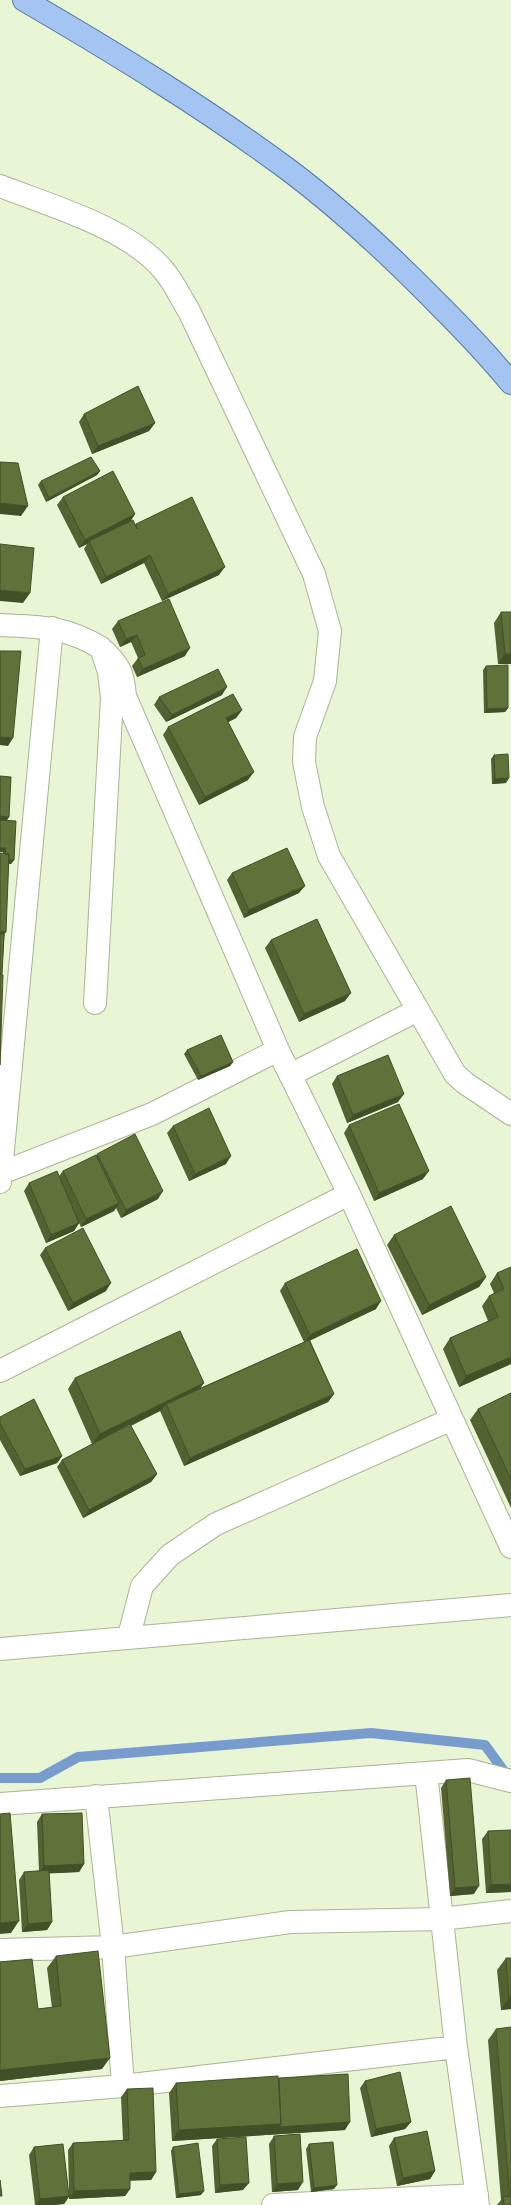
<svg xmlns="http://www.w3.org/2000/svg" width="511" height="2205" font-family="'Exo 2',sans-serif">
  <rect width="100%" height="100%" fill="#e9f6d5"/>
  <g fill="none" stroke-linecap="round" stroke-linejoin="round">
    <!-- stream -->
    <path stroke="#789cce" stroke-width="10" d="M 0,1778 L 40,1778 L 78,1757 L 371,1733 L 485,1745 L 506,1774 L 510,1773"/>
    <!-- minor casing -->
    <g stroke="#a8b495" stroke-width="24">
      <path id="minor" d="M 0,186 C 51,206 130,228 165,272 C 174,283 181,298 189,311 L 314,574 L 330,631 L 325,681 L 305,737 L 304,762 L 313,807 L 329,856 L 455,1074 L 465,1083 L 511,1114
        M 0,625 C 41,627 65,626 101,648 L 109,672 L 112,698 L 95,1003
        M 101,648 C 119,665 123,671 125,696 L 278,1050 L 349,1194 L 452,1419
        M 290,1075 L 418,1010
        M 1,1173 L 152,1114 L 278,1050
        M 0,1182 L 52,628
        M 0,1371 L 349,1194
        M 129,1636 L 142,1586 L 170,1555 L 216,1524 L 452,1419 L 511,1547
        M 0,1649 L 511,1605
        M 426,1773 L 456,2047 L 478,2205
        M 96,1796 L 113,1947 L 123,2086
        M 0,1804 L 468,1770 L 511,1781
        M 0,1950 L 113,1947 L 290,1922 L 441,1919 L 511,1911
        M 0,2096 L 123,2086 L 456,2047
        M 273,2205 L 477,2195"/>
    </g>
    <!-- primary casing -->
    <g stroke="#5579a5" stroke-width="24">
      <path id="primary" d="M 24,0 C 115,53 205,108 290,171 C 343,211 392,257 439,305 C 464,330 488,355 511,383"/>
    </g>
    <!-- minor -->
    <use href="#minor" stroke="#fff" stroke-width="22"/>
    <!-- primary -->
    <use href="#primary" stroke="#a4c4f1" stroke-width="22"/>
  </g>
  <!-- wall -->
  <path fill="#526231" d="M 84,414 L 155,423 L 149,431 L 92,454 L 79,422 Z
    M 100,471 L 97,475 L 46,502 L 38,485 L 41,481 Z
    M 63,497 L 135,514 L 131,520 L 135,525 L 136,524 L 219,575 L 162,601 L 144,563 L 101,584 L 84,549 L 87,544 L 79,548 L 57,505 Z
    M 501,612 L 511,664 L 498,664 L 494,623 Z
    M 118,621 L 185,656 L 137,677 L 132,666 L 138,658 L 131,642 L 120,647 L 112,629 Z
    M 486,666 L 508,708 L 505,712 L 484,713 L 483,670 Z
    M 222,695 L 166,722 L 154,705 L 159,697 Z
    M 242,710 L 236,718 L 228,722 L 248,780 L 199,805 L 163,735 L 168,727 Z
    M 494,755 L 506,783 L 492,784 L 491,759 Z
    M 0,776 L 9,817 L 6,821 L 14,860 L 11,864 L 9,864 L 2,974 L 3,852 L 0,852 Z
    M 232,873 L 299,893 L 244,918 L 227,880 Z
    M 271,940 L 345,1001 L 299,1022 L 265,948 Z
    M 187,1050 L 233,1062 L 230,1066 L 198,1080 L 184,1054 Z
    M 337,1076 L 398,1102 L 347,1123 L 332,1084 Z
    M 349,1125 L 423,1179 L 374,1201 L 344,1133 Z
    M 173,1126 L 226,1164 L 189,1181 L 167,1133 Z
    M 97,1154 L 158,1199 L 121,1218 L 116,1208 L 114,1211 L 81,1227 L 79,1223 L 74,1231 L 46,1243 L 24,1191 L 29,1183 L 59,1176 L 63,1171 L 96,1156 Z
    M 394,1235 L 486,1277 L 479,1287 L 422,1315 L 387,1245 Z
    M 45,1248 L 106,1291 L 68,1311 L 40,1255 Z
    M 511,1267 L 511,1364 L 459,1387 L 443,1349 L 450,1338 L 488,1321 L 482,1306 L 489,1296 L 494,1293 L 490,1284 L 497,1273 Z
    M 285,1283 L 376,1309 L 310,1340 L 334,1394 L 328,1402 L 184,1466 L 160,1411 L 131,1426 L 157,1474 L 151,1482 L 83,1518 L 57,1467 L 62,1460 L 92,1444 L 68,1389 L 75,1378 L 204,1383 L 200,1388 L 304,1342 L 280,1291 Z
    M 511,1393 L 511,1508 L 470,1420 L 478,1409 Z
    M 0,1417 L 62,1456 L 57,1463 L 20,1476 L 0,1440 Z
    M 446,1780 L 474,1894 L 450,1896 L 441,1788 Z
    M 42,1814 L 84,1864 L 79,1872 L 49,1873 L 52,1922 L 47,1930 L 22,1932 L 19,1880 L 24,1872 L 39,1871 L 37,1822 Z
    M 488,1831 L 511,1892 L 486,1893 L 482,1839 Z
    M 56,1956 L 102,2069 L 0,2081 L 0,1962 L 38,2009 L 52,2008 L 47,1968 Z
    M 506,1958 L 511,1958 L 511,2009 L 501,2010 L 497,1970 Z
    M 496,2029 L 511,2205 L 497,2205 L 501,2200 L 488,2040 Z
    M 279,2078 L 345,2130 L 172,2141 L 169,2093 L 176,2083 Z
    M 365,2081 L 411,2122 L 405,2129 L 371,2137 L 360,2088 Z
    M 127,2089 L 156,2172 L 151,2180 L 130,2180 L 130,2189 L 125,2196 L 69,2199 L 69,2197 L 64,2204 L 52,2205 L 35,2205 L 29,2155 L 34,2147 L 69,2191 L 68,2150 L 73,2143 L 123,2141 L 121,2097 Z
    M 274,2136 L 298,2190 L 272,2192 L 269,2144 Z
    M 394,2138 L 435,2171 L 430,2179 L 397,2186 L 389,2146 Z
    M 217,2139 L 243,2190 L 215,2193 L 212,2146 Z
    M 309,2144 L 334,2189 L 311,2192 L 306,2149 Z
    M 173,2147 L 201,2195 L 176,2198 L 171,2151 Z"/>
  <!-- shaded-wall -->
  <path fill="#425028" d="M 155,423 L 149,431 L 92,454 L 98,446 Z
    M 100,471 L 97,475 L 46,502 L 49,498 Z
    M 0,503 L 28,506 L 21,516 L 0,514 Z
    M 135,514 L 130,522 L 89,541 L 87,544 L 79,548 L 85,540 Z
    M 150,555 L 144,563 L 101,584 L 106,577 Z
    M 225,567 L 219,575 L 162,601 L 168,594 Z
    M 0,590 L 30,593 L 23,603 L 0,601 Z
    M 137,635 L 131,642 L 120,647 L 126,639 Z
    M 190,648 L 185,656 L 137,677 L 143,669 Z
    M 505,654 L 511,654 L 511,664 L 498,664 Z
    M 227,687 L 222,695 L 166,722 L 172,715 Z
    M 508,708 L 505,712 L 484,713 L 487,709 Z
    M 242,710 L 236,718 L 221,726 L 226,718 Z
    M 0,737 L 13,738 L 8,746 L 0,745 Z
    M 254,772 L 248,780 L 199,805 L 205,797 Z
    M 509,778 L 506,783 L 492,784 L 495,779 Z
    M 0,816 L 9,817 L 4,825 L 0,824 Z
    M 0,848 L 6,848 L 3,852 L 0,852 Z
    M 5,860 L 14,860 L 11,864 L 2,864 Z
    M 305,886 L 299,893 L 244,918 L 249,910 Z
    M 0,932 L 6,932 L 0,940 Z
    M 351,993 L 345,1001 L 299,1022 L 304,1014 Z
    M 233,1062 L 230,1066 L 198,1080 L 201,1076 Z
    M 404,1094 L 398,1102 L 347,1123 L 353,1115 Z
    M 231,1156 L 226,1164 L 189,1181 L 195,1174 Z
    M 429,1171 L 423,1179 L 374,1201 L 379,1193 Z
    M 163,1191 L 158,1199 L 121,1218 L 126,1210 Z
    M 119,1203 L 114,1211 L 81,1227 L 86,1219 Z
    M 79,1223 L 74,1231 L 46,1243 L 51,1235 Z
    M 486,1277 L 479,1287 L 422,1315 L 429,1305 Z
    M 111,1283 L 106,1291 L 68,1311 L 73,1303 Z
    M 381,1301 L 376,1309 L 305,1343 L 310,1335 Z
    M 511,1357 L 511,1364 L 459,1387 L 466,1376 Z
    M 204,1383 L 196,1394 L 166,1404 L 160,1411 L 92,1444 L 100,1434 Z
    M 334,1394 L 328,1402 L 184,1466 L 190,1458 Z
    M 62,1456 L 57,1463 L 20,1476 L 25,1469 Z
    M 157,1474 L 151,1482 L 83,1518 L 89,1510 Z
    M 84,1864 L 79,1872 L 39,1874 L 44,1866 Z
    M 511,1884 L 511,1892 L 486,1893 L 491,1885 Z
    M 479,1886 L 474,1894 L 450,1896 L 455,1888 Z
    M 19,1921 L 11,1933 L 0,1934 L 0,1923 Z
    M 52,1922 L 47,1930 L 22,1932 L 28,1924 Z
    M 509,1998 L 511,1998 L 511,2009 L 501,2010 Z
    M 110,2058 L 102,2069 L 0,2081 L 0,2070 Z
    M 350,2122 L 345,2130 L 172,2141 L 179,2130 L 281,2124 Z
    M 411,2122 L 405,2129 L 371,2137 L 376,2129 Z
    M 435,2171 L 430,2179 L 397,2186 L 403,2178 Z
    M 156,2172 L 151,2180 L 125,2181 L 130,2173 Z
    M 303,2182 L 298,2190 L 272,2192 L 277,2184 Z
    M 249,2183 L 243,2190 L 215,2193 L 220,2185 Z
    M 337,2185 L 334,2189 L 311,2192 L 314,2188 Z
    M 130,2189 L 125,2196 L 69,2199 L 74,2191 Z
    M 204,2191 L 201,2195 L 176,2198 L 179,2194 Z
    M 69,2196 L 64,2204 L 52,2205 L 36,2205 L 40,2199 Z"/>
  <!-- building -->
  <path fill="#5f7239" stroke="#425028" d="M 138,386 L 155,423 L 98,446 L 84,414 Z
    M 91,457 L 100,471 L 49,498 L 41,481 Z
    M 0,462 L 18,463 L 28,506 L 0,503 Z
    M 113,471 L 135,514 L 85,540 L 63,497 Z
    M 192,497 L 225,567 L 168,594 L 150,555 L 106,577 L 89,541 L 133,520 L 137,529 L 136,524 Z
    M 0,544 L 34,548 L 30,593 L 0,590 Z
    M 169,599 L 190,648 L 143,669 L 138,658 L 145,655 L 137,635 L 126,639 L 118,621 Z
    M 501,612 L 511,612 L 511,654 L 505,654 Z
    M 0,651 L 21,651 L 13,738 L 0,737 Z
    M 508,665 L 508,708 L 487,709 L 486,666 Z
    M 218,669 L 227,687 L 172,715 L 159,697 Z
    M 233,694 L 242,710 L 226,718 L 254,772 L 205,797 L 168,727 Z
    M 508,754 L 509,778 L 495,779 L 494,755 Z
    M 0,776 L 11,777 L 9,817 L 0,816 Z
    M 0,820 L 16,821 L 14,860 L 9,860 L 9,854 L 5,854 L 6,848 L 0,848 Z
    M 287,848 L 305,886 L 249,910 L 232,873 Z
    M 0,853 L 9,854 L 6,932 L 0,932 Z
    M 317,919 L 351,993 L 304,1014 L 271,940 Z
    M 0,934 L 4,934 L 2,974 L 0,974 Z
    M 0,974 L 3,975 L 0,1065 Z
    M 221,1035 L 233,1062 L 201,1076 L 187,1050 Z
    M 388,1055 L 404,1094 L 353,1115 L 337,1076 Z
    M 399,1104 L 429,1171 L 379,1193 L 349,1125 Z
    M 209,1108 L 231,1156 L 195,1174 L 173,1126 Z
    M 135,1134 L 163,1191 L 126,1210 L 97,1154 Z
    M 96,1155 L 119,1203 L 86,1219 L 63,1171 Z
    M 57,1171 L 79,1223 L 51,1235 L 29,1183 Z
    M 451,1206 L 486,1277 L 429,1305 L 394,1235 Z
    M 83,1228 L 111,1283 L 73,1303 L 45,1248 Z
    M 357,1249 L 381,1301 L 310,1335 L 285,1283 Z
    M 511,1267 L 511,1357 L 466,1376 L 450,1338 L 498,1317 L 489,1296 L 504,1289 L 497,1273 Z
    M 180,1331 L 204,1383 L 100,1434 L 75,1378 Z
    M 309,1340 L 334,1394 L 190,1458 L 166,1404 Z
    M 511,1393 L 511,1479 L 478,1409 Z
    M 34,1399 L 62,1456 L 25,1469 L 0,1423 L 0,1417 Z
    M 130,1424 L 157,1474 L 89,1510 L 62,1460 Z
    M 470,1778 L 479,1886 L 455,1888 L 446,1780 Z
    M 10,1813 L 19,1921 L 0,1923 L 0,1814 Z
    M 82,1813 L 84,1864 L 44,1866 L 42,1814 Z
    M 511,1830 L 511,1884 L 491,1885 L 488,1831 Z
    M 49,1870 L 52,1922 L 28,1924 L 24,1872 Z
    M 98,1951 L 110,2058 L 0,2070 L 0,1962 L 32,1959 L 38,2009 L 61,2006 L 56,1956 Z
    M 506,1958 L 511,1958 L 511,1998 L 509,1998 Z
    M 511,2027 L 511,2205 L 504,2205 L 503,2197 L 510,2196 L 496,2029 Z
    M 400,2072 L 411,2122 L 376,2129 L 365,2081 Z
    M 348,2074 L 350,2122 L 280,2127 L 281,2124 L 279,2078 Z
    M 278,2076 L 281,2124 L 179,2130 L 176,2083 Z
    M 153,2088 L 156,2172 L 130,2173 L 130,2189 L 74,2191 L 73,2143 L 129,2140 L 127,2089 Z
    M 427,2131 L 435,2171 L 403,2178 L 394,2138 Z
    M 300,2134 L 303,2182 L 277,2184 L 274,2136 Z
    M 246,2137 L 249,2183 L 220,2185 L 217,2139 Z
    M 333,2142 L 337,2185 L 314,2188 L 309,2144 Z
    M 198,2143 L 204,2191 L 179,2194 L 173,2147 Z
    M 63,2144 L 69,2196 L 40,2199 L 34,2147 Z
    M 0,2180 L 2,2196 L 0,2196 Z"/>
</svg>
